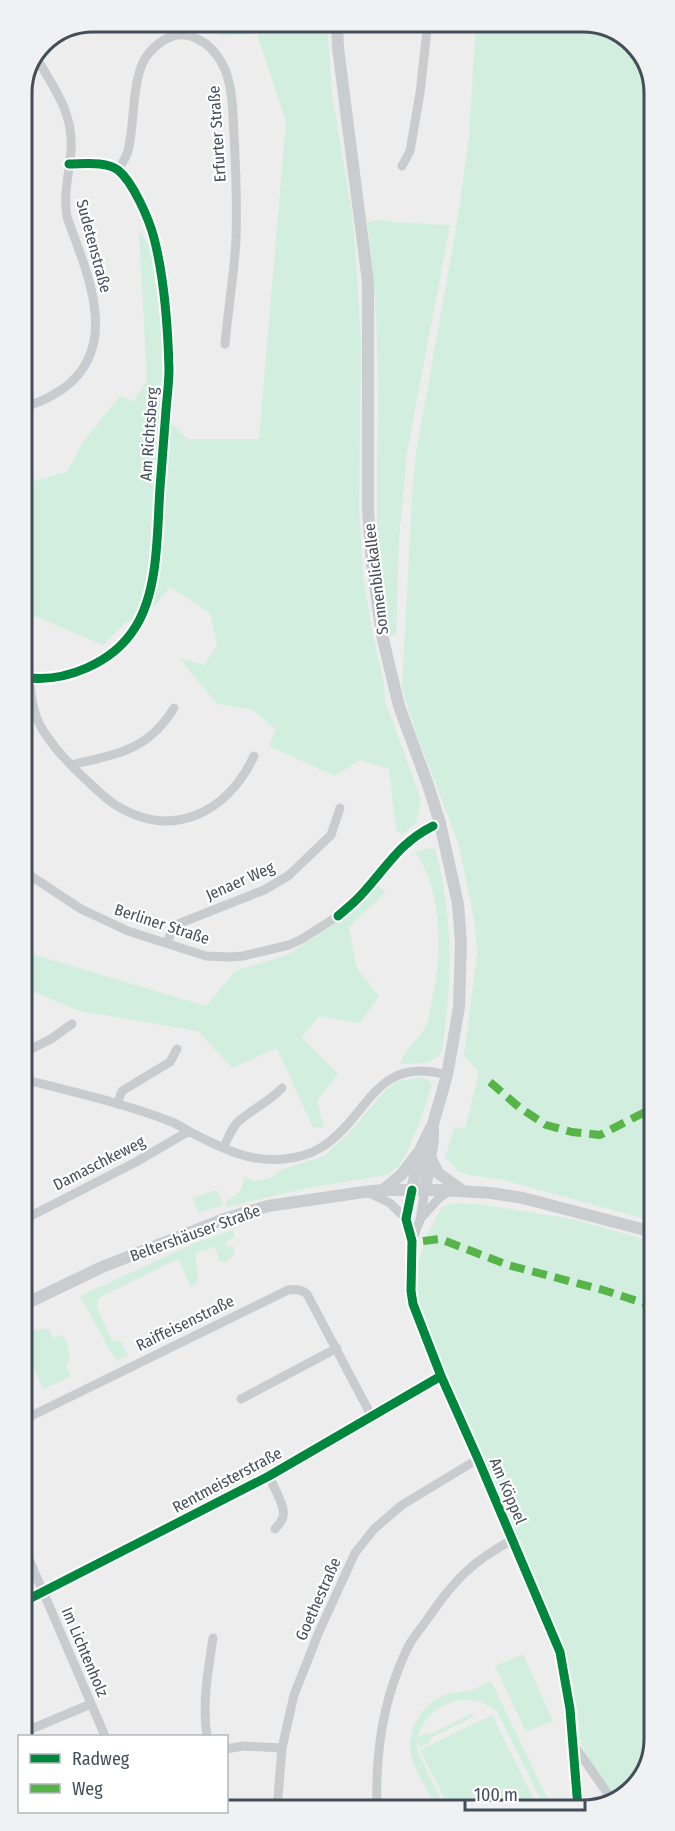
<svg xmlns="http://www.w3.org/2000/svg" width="675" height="1831" font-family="'Fira Sans Condensed',sans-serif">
  <rect width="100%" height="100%" fill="#eeeded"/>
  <!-- green -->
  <path fill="#d1eede" d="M 192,21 L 327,21 L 332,94 L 352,214 L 356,259 L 361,341 L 359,507 L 363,576 L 373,636 L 384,684 L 385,704 L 390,714 L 421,800 L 416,823 L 403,834 L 396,831 L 389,769 L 360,760 L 335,776 L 269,746 L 276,729 L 251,709 L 217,704 L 179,658 L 204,665 L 217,646 L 210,613 L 170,587 L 147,614 L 125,623 L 103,645 L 28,613 L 22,619 L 22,484 L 67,472 L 83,442 L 120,396 L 134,401 L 147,380 L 139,231 L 150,247 L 164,344 L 160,410 L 187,439 L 259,439 L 286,122 L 257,34 L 220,36 L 208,27 Z
    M 476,21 L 587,21 L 626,36 L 651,74 L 653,1221 L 500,1179 L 469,1175 L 458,1171 L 445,1157 L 455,1127 L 465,1129 L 479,1072 L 464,1056 L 477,953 L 475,924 L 459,845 L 417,735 L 402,689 L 413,481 L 416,453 L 457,223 L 469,137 Z
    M 383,220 L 390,222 L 450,225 L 407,452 L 399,540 L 396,635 L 390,636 C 373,561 377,485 378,409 C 378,346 376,284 367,222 Z
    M 429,848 L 435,849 C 454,918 452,981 442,1051 C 435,1065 414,1063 400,1064 C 404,1049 419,1040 426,1026 C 430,1018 430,1008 432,999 C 443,951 442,895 416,852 Z
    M 376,885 L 386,892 L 349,927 L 357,969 L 379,996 L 360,1023 L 320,1016 L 301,1037 L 338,1074 L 317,1101 L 324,1127 L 313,1128 L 277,1048 L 232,1068 L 198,1031 L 80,1011 L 22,987 L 22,951 L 206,1006 L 235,971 L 287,955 L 344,918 Z
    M 419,1077 L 428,1080 L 432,1085 L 421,1118 L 407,1153 L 398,1167 L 387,1175 L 307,1188 L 227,1207 L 225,1202 C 237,1195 243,1192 244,1177 L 256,1181 L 271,1178 L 281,1170 L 324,1156 L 347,1135 L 385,1091 L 397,1082 Z
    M 217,1190 L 223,1205 L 198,1213 L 193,1198 Z
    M 454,1203 L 478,1204 L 572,1219 L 653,1242 L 654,1739 L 639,1782 L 615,1798 L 589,1761 L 581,1743 L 572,1678 L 565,1651 L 517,1536 L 445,1372 L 416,1301 L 417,1268 L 427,1234 L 442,1207 Z
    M 233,1230 L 235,1237 L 226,1241 L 225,1246 L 234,1247 L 234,1255 L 225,1263 L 218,1260 L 216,1247 L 195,1253 L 198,1281 L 191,1287 L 178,1259 L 100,1297 L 97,1302 L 98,1310 L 113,1342 L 120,1340 L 128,1356 L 117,1360 L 108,1347 L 80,1296 L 195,1243 Z
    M 43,1329 L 49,1329 L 54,1339 L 57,1335 L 63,1336 C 69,1346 71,1352 68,1363 L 65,1364 L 71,1376 L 44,1389 L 23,1348 L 23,1335 L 33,1330 Z
    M 523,1654 L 553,1721 L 526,1732 L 495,1666 Z
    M 491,1681 L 552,1808 L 545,1808 L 497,1712 C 478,1693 446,1698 429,1716 C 423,1722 421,1730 417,1737 L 427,1733 L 428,1735 L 472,1713 L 474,1716 L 430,1738 L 431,1742 L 420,1747 L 416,1740 L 418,1752 L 445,1808 L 437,1808 C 429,1793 419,1778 413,1762 C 404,1738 416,1711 438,1698 C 448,1692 459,1693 469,1691 C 477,1689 484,1684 491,1681 Z
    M 492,1715 L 538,1808 L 449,1808 L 420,1750 Z"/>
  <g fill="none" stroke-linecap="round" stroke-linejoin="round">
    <!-- street -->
    <path stroke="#c9ccce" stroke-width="9" d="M 402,166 L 410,151 L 420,93 L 428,21
      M 118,170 C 121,165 125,159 127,154 C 136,127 130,74 149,53 C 160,40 177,30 193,37 C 209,43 220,57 226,72 C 233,92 233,115 234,136 C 236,170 237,205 236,240 C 234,275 228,310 225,344
      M 22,406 C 37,405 51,397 64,388 C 122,345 86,271 67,217 C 63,194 69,174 71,152 C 74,113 54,88 36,57
      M 22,677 C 64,684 114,663 136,626 C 159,589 157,530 160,488 C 162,462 164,436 166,410 C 167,397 169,383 169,369 C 168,330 164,277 154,238 C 149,219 133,182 118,170 C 106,161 84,164 69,164
      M 29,678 C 31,695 33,713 41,727 C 52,746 67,762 83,777 C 93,786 103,797 114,804 C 172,841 227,813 254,756
      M 71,765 C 116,754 148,751 174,708
      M 22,870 L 81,909 L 128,931 L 206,956 L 230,957 L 243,956 L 289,945 L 302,939 L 338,916 L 361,895 L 407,842 L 422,831 L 440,823
      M 167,943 L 173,928 L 178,924 L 264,890 L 288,876 L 331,835 L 340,808
      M 23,1057 L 27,1051 L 51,1039 L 72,1024
      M 23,1079 C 73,1092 123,1103 172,1122 C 179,1125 185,1129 192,1133 C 220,1147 250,1163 283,1159 C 296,1158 311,1154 322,1147 C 369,1117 375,1054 447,1075
      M 117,1104 L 122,1091 L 170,1062 L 177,1049
      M 223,1148 C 228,1139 231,1129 238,1122 C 252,1109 269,1102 282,1088
      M 412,1190 L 406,1219 L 412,1241 L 411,1291 L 413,1304 L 441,1376 L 478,1459 L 560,1652 L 570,1709 L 578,1808
      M 369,1193 L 390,1203 L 406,1219
      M 421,1218 L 439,1198 L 450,1191
      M 23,1220 L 136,1162 L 189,1131
      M 412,1241 L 420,1220 L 425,1190
      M 241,1399 L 337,1348
      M 23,1420 L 288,1290 C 295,1289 302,1290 307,1294 L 372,1417
      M 269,1476 C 273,1486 286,1507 283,1517 C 282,1522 278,1525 275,1529
      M 23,1545 L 105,1736
      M 23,1602 L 269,1476 L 441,1376
      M 24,1732 L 91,1704
      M 207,1736 C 202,1703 208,1671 213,1638
      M 576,1748 L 612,1800
      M 226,1749 L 243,1746 L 282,1748
      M 377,1808 C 375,1753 383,1698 408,1647 C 413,1637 422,1627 429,1617 C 454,1580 473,1561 512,1540
      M 277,1809 L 282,1748 L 294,1695 L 318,1634 L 355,1553 L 374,1529 L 402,1505 L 478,1459"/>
    <!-- secondary -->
    <path stroke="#cacdd0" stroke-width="12" d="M 337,21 L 338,48 L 368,282 L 368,510 L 372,564 L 382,635 L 399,706 L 428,785 L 440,823 L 458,904 L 461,942 L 459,1007 L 453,1042 L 447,1075 L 433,1124 L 421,1148 L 412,1190
      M 431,1159 L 438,1173 L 463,1191
      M 383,1190 L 402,1174 L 417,1154
      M 425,1190 L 433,1140 L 433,1128
      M 23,1305 L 102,1267 L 224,1219 L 268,1206 L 364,1192 L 383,1190 L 441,1190 L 491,1193 L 523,1198 L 653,1232"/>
    <!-- quiet -->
    <path stroke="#57b448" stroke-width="8" stroke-dasharray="15 8" stroke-linecap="butt" d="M 490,1082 L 520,1108 L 546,1125 L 572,1132 L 600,1135 L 653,1108
      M 423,1241 L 440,1239 L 508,1265 L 603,1290 L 653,1306"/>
    <!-- cycleway casing -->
    <g stroke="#fff" stroke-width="13">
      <path id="cycleway" d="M 22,677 C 64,684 114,663 136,626 C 159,589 157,530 160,488 C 162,462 164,436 166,410 C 167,397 169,383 169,369 C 168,330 164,277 154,238 C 149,219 133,182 118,170 C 106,161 84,164 69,164
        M 338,916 C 346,909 355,902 362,894 C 387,867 399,843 433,826
        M 412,1190 L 406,1219 L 412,1241 L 411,1291 L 413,1304 L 441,1376 L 478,1459 L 560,1652 L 570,1709 L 578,1808
        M 23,1602 L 269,1476 L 441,1376"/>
    </g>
    <!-- cycleway -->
    <use href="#cycleway" stroke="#00873e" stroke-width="9"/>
  </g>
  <g text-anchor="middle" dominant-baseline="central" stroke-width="4.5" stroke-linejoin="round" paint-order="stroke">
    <!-- street labels -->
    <g font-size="16" fill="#444e5a" stroke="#fff">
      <text transform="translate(217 134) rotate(-94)">Erfurter Straße</text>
      <text transform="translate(94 246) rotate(75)">Sudetenstraße</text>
      <text transform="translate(149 434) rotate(-86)">Am Richtsberg</text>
      <text transform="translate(376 579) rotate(-97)">Sonnenblickallee</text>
      <text transform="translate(240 881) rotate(-24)">Jenaer Weg</text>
      <text transform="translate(162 924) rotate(18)">Berliner Straße</text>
      <text transform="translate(99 1163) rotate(-27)">Damaschkeweg</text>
      <text transform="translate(195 1233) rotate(-20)">Beltershäuser Straße</text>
      <text transform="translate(185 1323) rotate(-26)">Raiffeisenstraße</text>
      <text transform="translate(227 1480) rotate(-28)">Rentmeisterstraße</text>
      <text transform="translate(508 1491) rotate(67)">Am Köppel</text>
      <text transform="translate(318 1599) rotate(-66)">Goethestraße</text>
      <text transform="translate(85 1652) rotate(67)">Im Lichtenholz</text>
    </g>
  </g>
  <!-- crop -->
  <path d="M0 0H675V1831H0ZM93 32H583A61 61 0 0 1 644 93V1739A61 61 0 0 1 583 1800H93A61 61 0 0 1 32 1739V93A61 61 0 0 1 93 32Z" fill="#f0f1f2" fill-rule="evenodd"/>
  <path fill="none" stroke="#444e5a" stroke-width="3" d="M93 32H583A61 61 0 0 1 644 93V1739A61 61 0 0 1 583 1800H93A61 61 0 0 1 32 1739V93A61 61 0 0 1 93 32Z"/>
  <!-- legend -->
  <rect x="18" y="1735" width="210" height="78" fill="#ffffff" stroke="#b4b8bd" stroke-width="1.5"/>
  <rect x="30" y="1754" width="30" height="9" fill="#00873e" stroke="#b4b8bd" stroke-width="1.5"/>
  <text x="72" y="1765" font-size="18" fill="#444e5a">Radweg</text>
  <rect x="30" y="1784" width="30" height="9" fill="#57b448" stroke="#b4b8bd" stroke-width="1.5"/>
  <text x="72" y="1795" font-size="18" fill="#444e5a">Weg</text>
  <!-- scale -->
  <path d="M465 1801v9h120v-9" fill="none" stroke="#444e5a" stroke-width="3"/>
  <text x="474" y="1801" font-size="18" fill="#444e5a" stroke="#ffffff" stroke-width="4.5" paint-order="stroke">100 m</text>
</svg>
